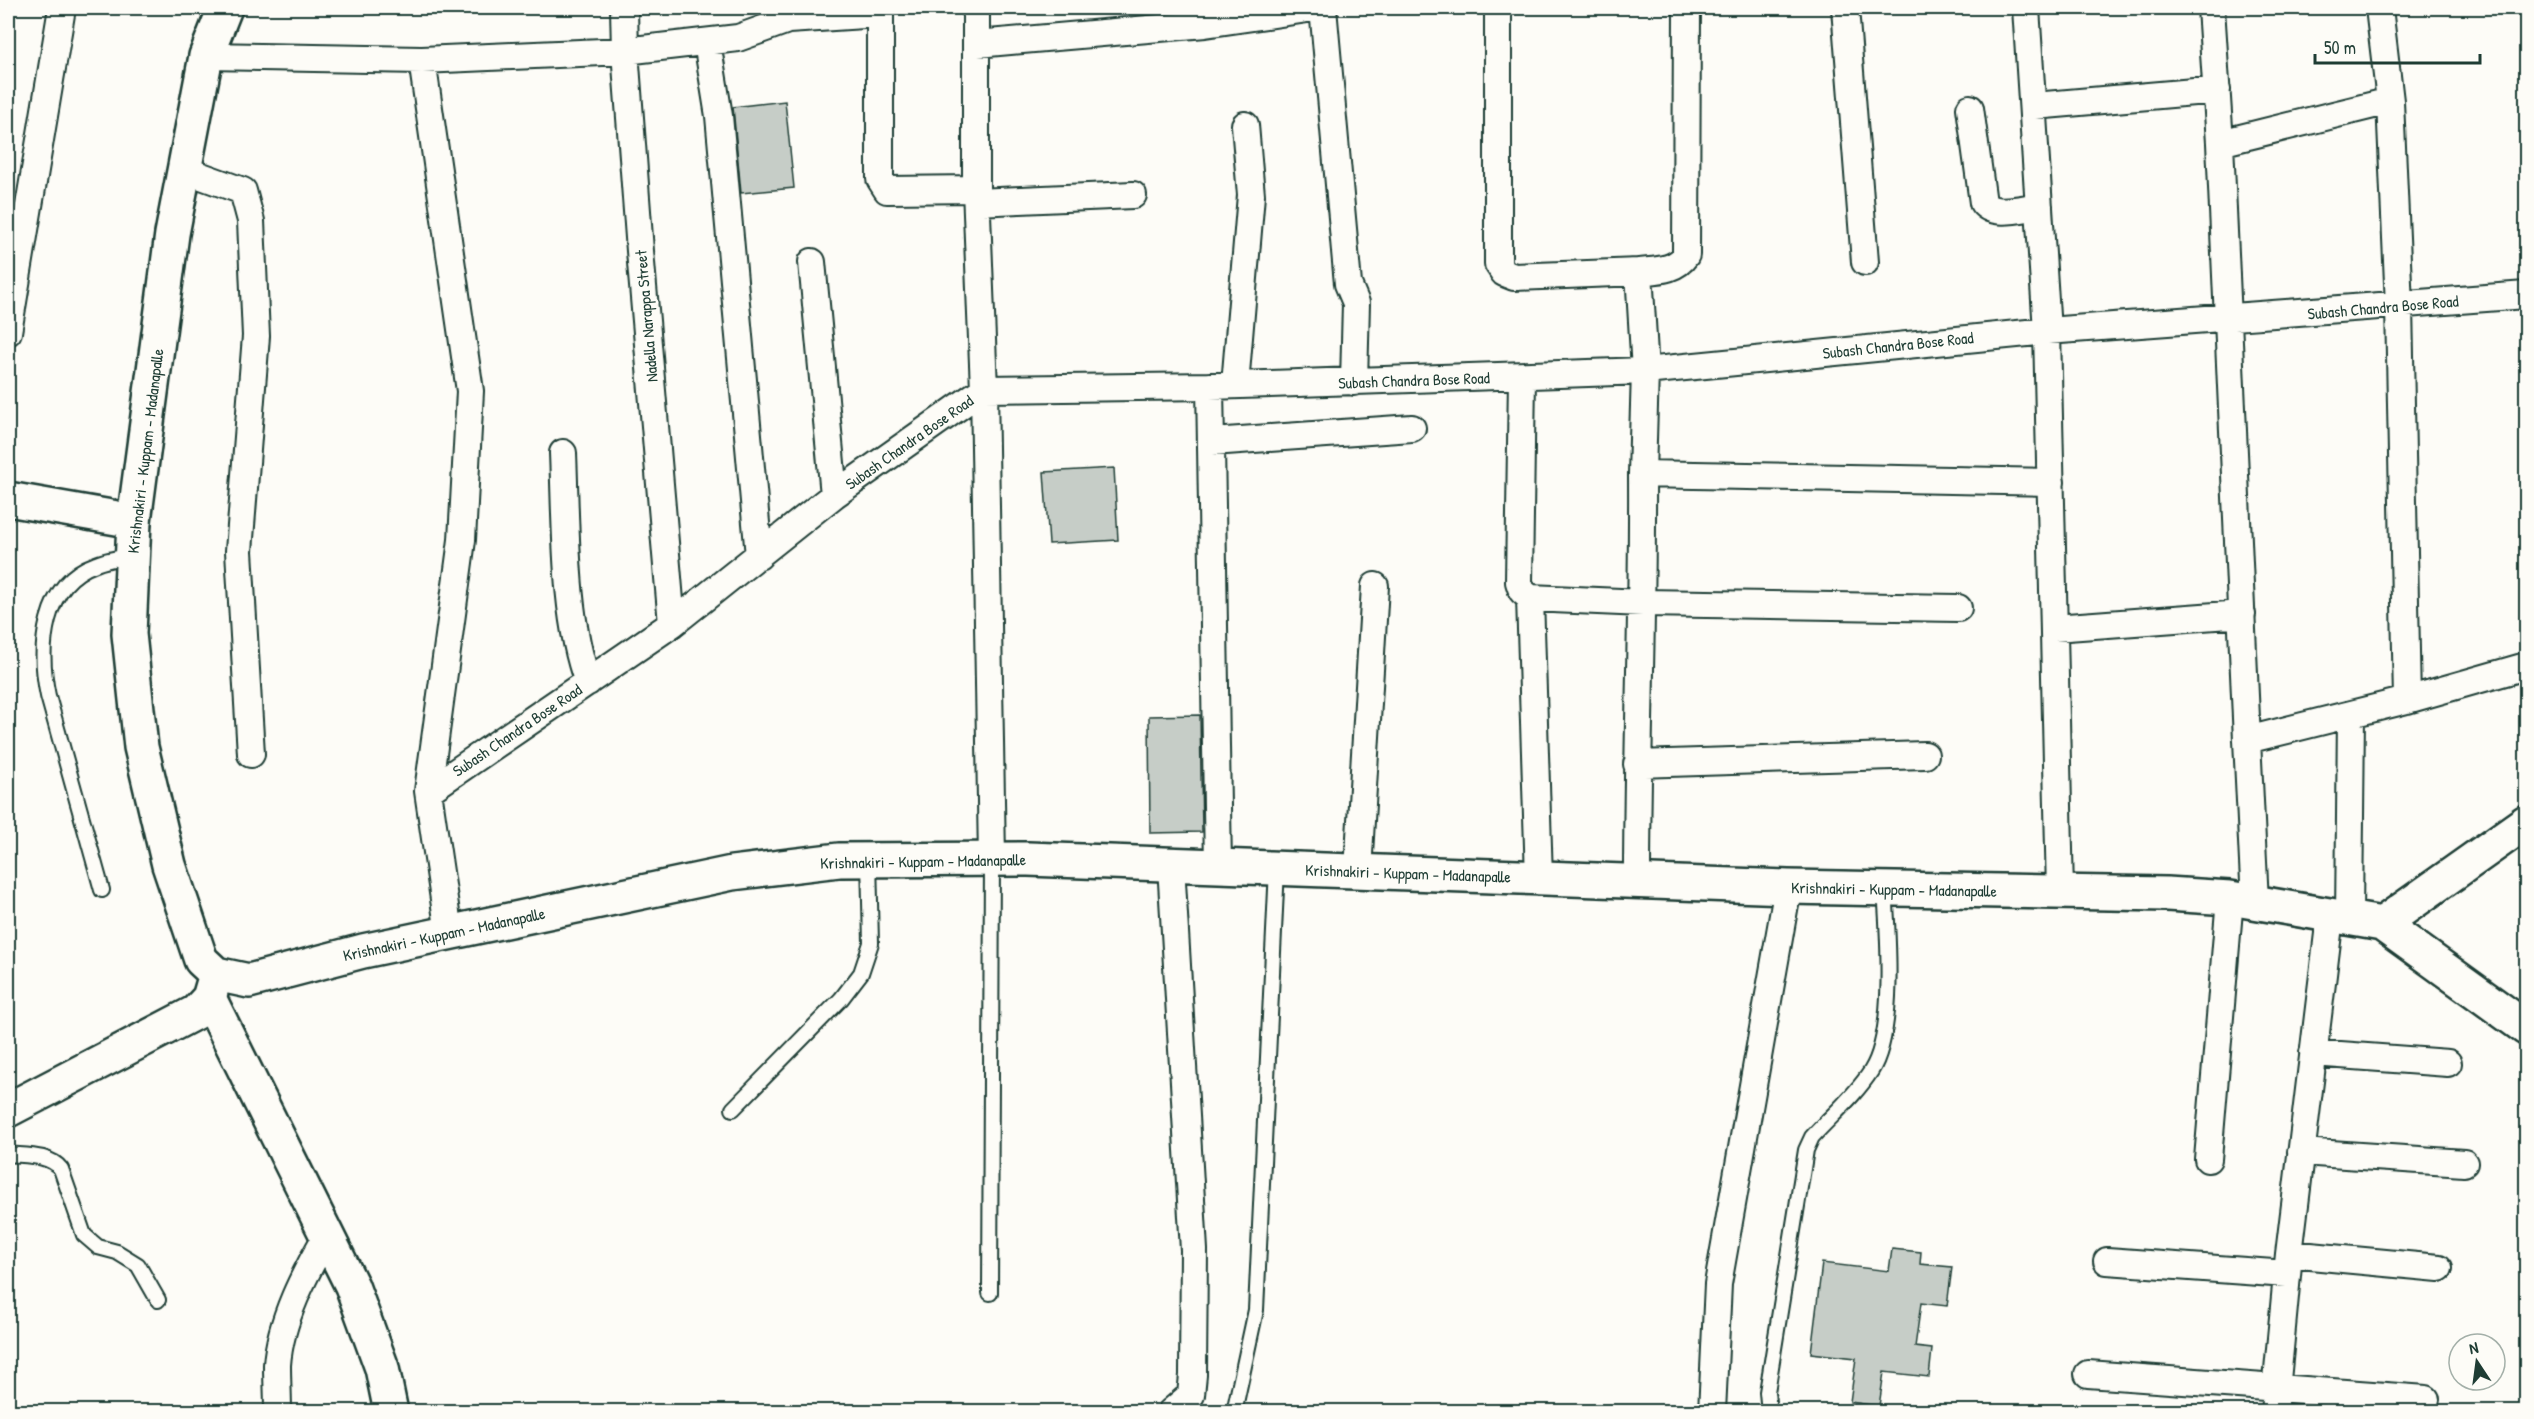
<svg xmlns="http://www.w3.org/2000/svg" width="2534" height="1419" font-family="'Patrick Hand',sans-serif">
  <rect width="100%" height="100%" fill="#fdfcf7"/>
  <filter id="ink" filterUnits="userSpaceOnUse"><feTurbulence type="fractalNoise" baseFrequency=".0167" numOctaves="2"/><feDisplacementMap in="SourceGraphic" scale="12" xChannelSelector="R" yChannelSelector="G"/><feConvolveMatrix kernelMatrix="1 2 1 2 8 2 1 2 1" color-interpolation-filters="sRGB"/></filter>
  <g filter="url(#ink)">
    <!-- building -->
    <path fill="#c6cdc7" stroke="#1f3d34" stroke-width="1.5" d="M 785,101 L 794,188 L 741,193 L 733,107 Z
      M 1114,468 L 1118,540 L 1049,544 L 1044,472 Z
      M 1200,715 L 1202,832 L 1150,833 L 1149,716 Z
      M 1892,1249 L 1921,1252 L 1920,1264 L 1952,1267 L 1947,1306 L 1921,1303 L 1915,1347 L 1932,1349 L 1929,1377 L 1884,1372 L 1879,1406 L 1850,1402 L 1856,1358 L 1811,1353 L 1822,1263 L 1889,1271 Z"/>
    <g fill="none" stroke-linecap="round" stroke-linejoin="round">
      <!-- service casing -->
      <g stroke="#1f3d34" stroke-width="18">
        <path id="service" d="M 102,890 L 48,696 C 38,649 42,583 96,564 C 107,559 120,558 132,555
          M 733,1109 L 841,999 L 861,973 L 871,943 L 869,860
          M 8,1154 C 26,1156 49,1154 61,1169 L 84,1235 L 98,1247 L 117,1252 L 138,1265 L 158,1300
          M 990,1293 L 992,859
          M 1234,1412 L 1256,1310 L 1277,868
          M 1769,1412 L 1767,1392 L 1806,1150 L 1812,1137 C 1831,1116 1855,1096 1871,1071 C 1896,1032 1888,935 1885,889"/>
      </g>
      <!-- minor casing -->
      <g stroke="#1f3d34" stroke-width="30">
        <path id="minor" d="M 624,8 L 625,51 L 640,251 L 672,624
          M 880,8 L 880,179 L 887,190 L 976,189
          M 976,8 L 976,189 L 984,389 L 992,859
          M 1323,8 L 1348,284 L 1356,303 L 1354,382
          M 1498,8 L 1498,264 L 1504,273 L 1514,277 L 1639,272
          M 1845,8 L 1865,262
          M 2026,8 L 2047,331 L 2060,892
          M 2211,8 L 2220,143 L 2247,740 L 2407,700 L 2526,666
          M 707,42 L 719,116 L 759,556
          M 977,44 L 1205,24 L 1314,8
          M 206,56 L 422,60 L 625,51 L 738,38 L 788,20 L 879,14
          M 422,60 L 470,391 L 462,540 L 428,791 L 449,933
          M 2390,101 L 2399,306 L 2407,700
          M 2034,106 L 2217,90
          M 1970,108 L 1983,203 C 1994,217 2023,208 2039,206
          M 2220,143 L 2390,101 L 2379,8
          M 185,170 L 243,191 L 251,221 L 256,336 L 239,551 L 251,754
          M 977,202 L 1133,195
          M 812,262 L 834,495
          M 8,332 L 62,8
          M 1522,377 L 1519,582 L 1522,591 L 1530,598 L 1643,603 L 1958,608
          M 1235,385 L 1251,195 L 1245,125
          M 1210,386 L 1218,866
          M 1212,442 L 1412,428
          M 563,453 C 566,522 564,619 588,682
          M 1642,474 L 1645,371 L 1639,272 C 1657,270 1675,271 1686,255 L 1687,8
          M 1530,598 L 1539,878
          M 2054,628 L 2242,614
          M 2247,740 L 2255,902
          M 1637,764 L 1925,755
          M 428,791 L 672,624 L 834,495 L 984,389 L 1210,386 L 1645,371 L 2047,331 L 2526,295
          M 1358,871 L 1375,586
          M 1637,882 C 1637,746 1643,610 1642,474 L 2051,482
          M 2349,919 L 2351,714
          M 2313,1053 L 2448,1063
          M 2301,1152 L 2464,1163
          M 2208,1159 L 2230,898
          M 2289,1254 L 2439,1268
          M 2107,1261 L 2287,1274
          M 2088,1374 L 2426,1399
          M 278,1412 C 278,1396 277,1380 277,1365 C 280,1320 305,1273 327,1235
          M 1171,1412 L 1191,1395 L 1193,1375 L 1194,1250 L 1171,865
          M 1712,1412 L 1718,1284 L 1788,887
          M 2274,1412 L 2289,1254 L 2330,917"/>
      </g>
      <!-- tertiary casing -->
      <g stroke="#1f3d34" stroke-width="38">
        <path id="tertiary" d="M 134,521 L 172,234 L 206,56 L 225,8
          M 209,998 L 352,1286 L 382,1368 L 391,1412"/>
      </g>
      <!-- primary casing -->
      <g stroke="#1f3d34" stroke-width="38">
        <path id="primary" d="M 8,499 L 134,521 L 129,634 L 141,747 L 169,865 L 201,960 L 216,974 L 249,981 L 363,951 L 732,873 L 839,860 L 1028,859 L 1788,887 L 2167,894 L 2230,898 L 2382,924 L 2526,1028
          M 2382,924 L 2526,822
          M 8,1110 L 196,1012 L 209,998 L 216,974"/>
      </g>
      <!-- service -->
      <use href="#service" stroke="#fdfcf7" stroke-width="14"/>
      <!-- minor -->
      <use href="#minor" stroke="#fdfcf7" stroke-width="26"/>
      <!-- tertiary -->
      <use href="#tertiary" stroke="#fdfcf7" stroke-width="33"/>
      <!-- primary -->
      <use href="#primary" stroke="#fdfcf7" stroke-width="33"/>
    </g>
  </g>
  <g text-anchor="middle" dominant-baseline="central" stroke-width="5" stroke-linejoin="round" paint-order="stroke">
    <!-- street labels -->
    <g font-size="16" fill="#1f3d34" stroke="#fdfcf7">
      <text transform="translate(2383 307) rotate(-5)">Subash Chandra Bose Road</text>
      <text transform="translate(646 316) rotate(-95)">Nadella Narappa Street</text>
      <text transform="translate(1898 345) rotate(-6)">Subash Chandra Bose Road</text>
      <text transform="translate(1414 380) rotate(-2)">Subash Chandra Bose Road</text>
      <text transform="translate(909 442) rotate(-35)">Subash Chandra Bose Road</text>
      <text transform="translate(145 451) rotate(-83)">Krishnakiri - Kuppam - Madanapalle</text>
      <text transform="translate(517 730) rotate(-34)">Subash Chandra Bose Road</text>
      <text transform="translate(923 861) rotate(-1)">Krishnakiri - Kuppam - Madanapalle</text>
      <text transform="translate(1408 873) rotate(2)">Krishnakiri - Kuppam - Madanapalle</text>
      <text transform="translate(1894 889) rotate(1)">Krishnakiri - Kuppam - Madanapalle</text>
      <text transform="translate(444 934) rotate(-12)">Krishnakiri - Kuppam - Madanapalle</text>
    </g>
  </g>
  <!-- margin -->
  <rect width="2534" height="1419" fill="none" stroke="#fdfcf7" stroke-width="30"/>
  <rect x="15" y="15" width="2504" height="1389" fill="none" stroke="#1f3d34" stroke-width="2" filter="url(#ink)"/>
  <!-- north arrow -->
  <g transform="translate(2477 1362) rotate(347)"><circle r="28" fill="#fdfcf7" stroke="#a4b0a9" stroke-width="1.5"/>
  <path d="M0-4.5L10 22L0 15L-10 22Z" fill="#1f3d34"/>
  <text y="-9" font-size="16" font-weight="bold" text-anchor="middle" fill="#1f3d34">N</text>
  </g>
  <!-- scale -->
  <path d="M2315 54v9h165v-9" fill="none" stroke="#1f3d34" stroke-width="3"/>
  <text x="2324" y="54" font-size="18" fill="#1f3d34" stroke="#fdfcf7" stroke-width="4.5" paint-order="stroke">50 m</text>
</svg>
